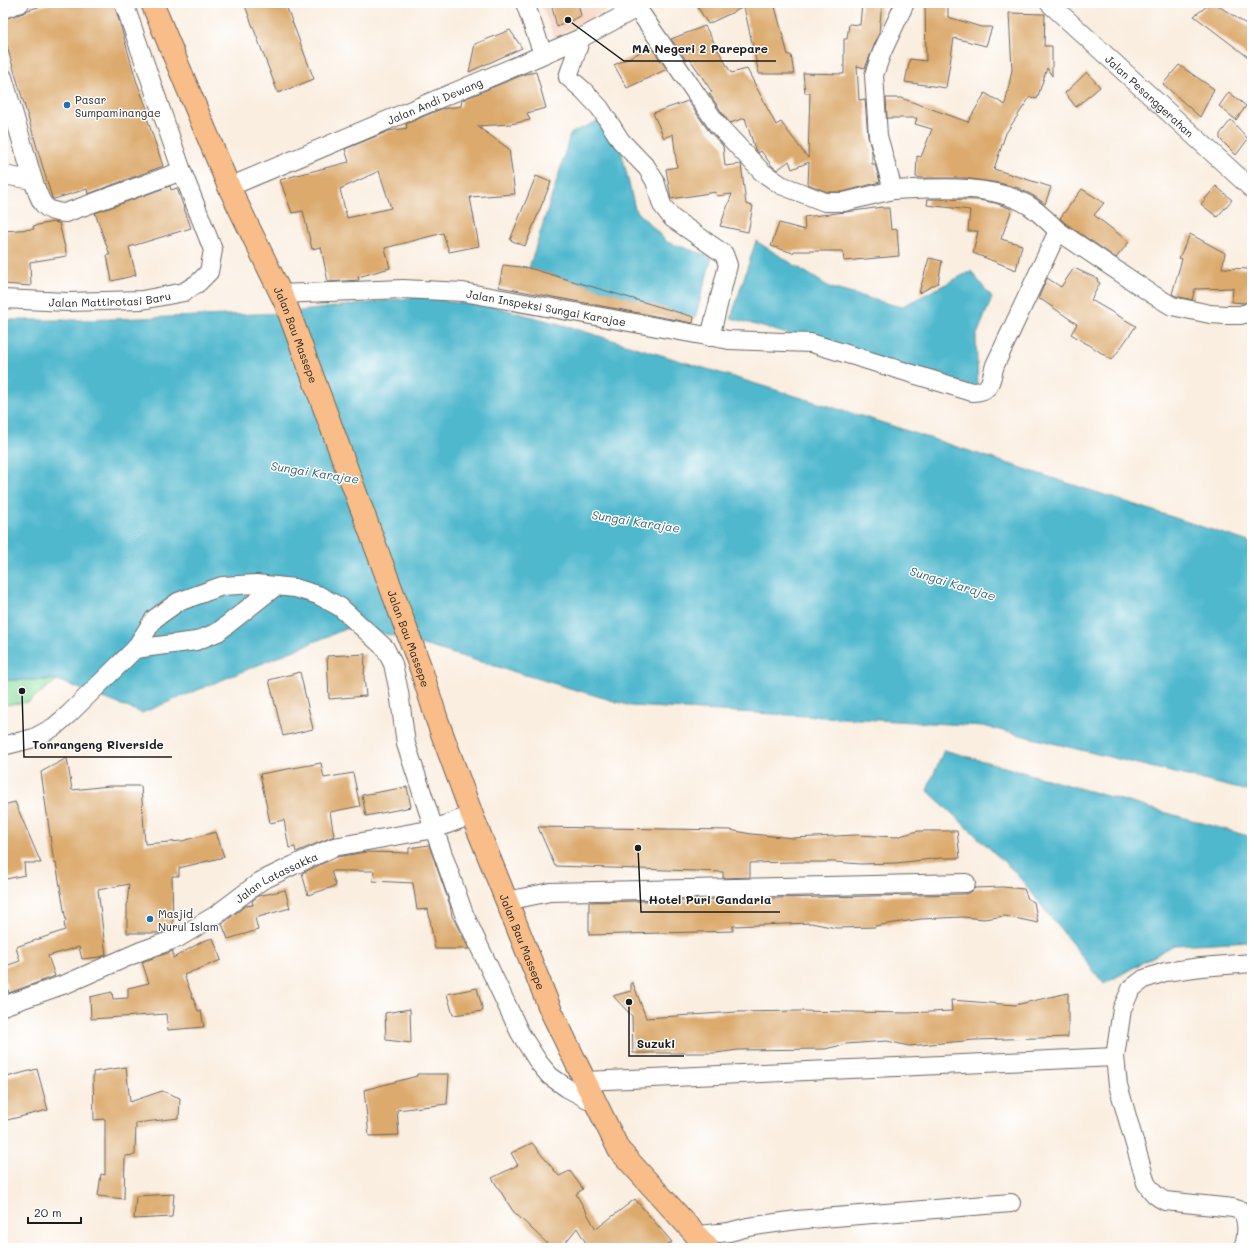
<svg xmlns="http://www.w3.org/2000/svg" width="1255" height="1251" font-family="Mali,sans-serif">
  <rect width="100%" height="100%" fill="#fff"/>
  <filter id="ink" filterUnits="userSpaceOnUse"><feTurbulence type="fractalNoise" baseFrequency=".025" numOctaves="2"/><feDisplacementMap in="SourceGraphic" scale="8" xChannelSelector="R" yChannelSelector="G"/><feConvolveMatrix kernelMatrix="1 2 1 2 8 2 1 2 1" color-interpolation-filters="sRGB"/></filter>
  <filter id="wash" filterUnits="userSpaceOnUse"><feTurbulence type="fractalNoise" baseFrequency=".012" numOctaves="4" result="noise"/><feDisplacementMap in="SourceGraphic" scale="16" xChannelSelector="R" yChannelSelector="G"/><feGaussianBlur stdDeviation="0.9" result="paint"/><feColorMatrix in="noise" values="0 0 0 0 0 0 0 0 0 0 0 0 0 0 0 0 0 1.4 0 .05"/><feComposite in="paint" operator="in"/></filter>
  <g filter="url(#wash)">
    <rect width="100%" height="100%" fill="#faeee0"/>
    <!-- built -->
    <path fill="#f5d3c1" d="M 541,3 L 622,3 L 554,38 Z"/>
    <!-- green -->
    <path fill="#8ce0a1" stroke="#547e5e" d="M 3,680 L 57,680 L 28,702 L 3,705 Z"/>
    <!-- water -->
    <path fill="#4fb8cd" stroke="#366a74" d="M 600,120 L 621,150 L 635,209 L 667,242 L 712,257 L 695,318 L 529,268 L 561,167 L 570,134 Z
      M 756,241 L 831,288 L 901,307 L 971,271 L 992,298 L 976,337 L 978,388 L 731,318 Z
      M 432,295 L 448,302 L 488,305 L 563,325 L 874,420 L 1252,543 L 1252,792 L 983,726 L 631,706 L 355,625 L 142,713 L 57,680 L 3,680 L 3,320 L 83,320 L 285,313 Z
      M 944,750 L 1252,837 L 1252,941 L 1174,945 L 1104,984 L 1016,873 L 927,790 Z"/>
    <g id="blocks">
      <!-- building -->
      <path fill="#dcaa6d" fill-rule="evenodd" d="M 52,3 L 114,3 L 136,80 L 149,114 L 146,115 L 163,166 L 88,194 L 87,189 L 54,199 L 52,198 L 3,33 L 3,19 L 23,13 L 28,10 Z
        M 244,3 L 285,3 L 314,79 L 278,93 Z
        M 551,3 L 578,3 L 581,16 L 557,27 Z
        M 695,3 L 774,3 L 788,55 L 791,55 L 794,74 L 759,74 L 744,7 L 708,24 Z
        M 862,3 L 882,3 L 879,33 L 865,68 L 857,66 L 859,100 L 865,99 L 868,137 L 872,152 L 872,164 L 875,164 L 880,182 L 843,192 L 827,192 L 808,184 L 809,162 L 792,169 L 789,161 L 777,170 L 772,166 L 761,151 L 758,153 L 755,149 L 745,118 L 730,123 L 725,117 L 709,93 L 712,92 L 690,59 L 686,60 L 671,39 L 705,26 L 731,73 L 747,69 L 776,125 L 781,122 L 808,158 L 810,93 L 805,93 L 803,73 L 844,74 L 844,39 L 847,39 L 849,24 L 860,25 Z
        M 925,3 L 948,3 L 948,17 L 981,27 L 992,27 L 986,46 L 954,38 L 946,88 L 905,82 L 910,59 L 926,61 Z
        M 1211,3 L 1214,3 L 1252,28 L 1252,60 L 1194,16 Z
        M 1009,13 L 1045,14 L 1044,46 L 1052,46 L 1052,76 L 1047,68 L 1037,99 L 1030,97 L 1006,133 L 994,169 L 1051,187 L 1045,204 L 1034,196 L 1018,188 L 999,183 L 963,178 L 922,178 L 916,177 L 917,156 L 921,157 L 932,129 L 915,124 L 917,118 L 887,118 L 886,98 L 901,98 L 968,122 L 985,93 L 1005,105 L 1012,70 Z
        M 510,30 L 522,48 L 469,72 L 475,44 Z
        M 651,47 L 667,69 L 627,88 L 614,65 Z
        M 1179,65 L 1214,89 L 1200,117 L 1163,84 Z
        M 536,72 L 546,108 L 527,113 L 530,120 L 511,124 L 477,126 L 509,149 L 515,194 L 470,197 L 479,246 L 449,252 L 443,233 L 385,248 L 390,268 L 358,277 L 359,280 L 328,282 L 321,247 L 312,249 L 303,211 L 292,213 L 280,180 L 297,175 L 349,162 L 345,149 L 389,131 L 407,128 L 406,124 L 441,109 L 461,106 L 462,100 L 525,74 ZM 379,171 L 391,208 L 347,218 L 340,189 Z
        M 1087,72 L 1100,87 L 1076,107 L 1065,93 Z
        M 1229,92 L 1246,106 L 1236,120 L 1219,106 Z
        M 688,101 L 708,130 L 723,146 L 725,166 L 741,164 L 746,204 L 753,206 L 748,232 L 720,226 L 732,194 L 717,196 L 716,192 L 671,199 L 666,169 L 677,167 L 673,134 L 664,138 L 653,113 Z
        M 1231,120 L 1248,139 L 1236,155 L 1220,139 L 1220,134 Z
        M 536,176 L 551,182 L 525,246 L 510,240 Z
        M 170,186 L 171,190 L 177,188 L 191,228 L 129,247 L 136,275 L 112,281 L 107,255 L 110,255 L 95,213 Z
        M 1216,186 L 1232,200 L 1217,217 L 1201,204 Z
        M 1082,189 L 1104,203 L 1094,215 L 1129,242 L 1116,258 L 1065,223 L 1060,218 Z
        M 928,199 L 979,200 L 995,203 L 1012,209 L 1001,239 L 1022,245 L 1016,270 L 973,253 L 978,231 L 968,231 L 970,210 L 927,205 Z
        M 882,207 L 882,208 L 889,208 L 891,230 L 897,229 L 899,256 L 844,261 L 843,251 L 794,251 L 793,253 L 771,246 L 779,223 L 805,230 L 804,217 L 846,212 Z
        M 53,222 L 59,223 L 67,256 L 30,262 L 31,286 L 3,284 L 3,231 L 34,229 L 33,226 Z
        M 1190,234 L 1225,253 L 1222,268 L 1252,269 L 1252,300 L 1244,303 L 1232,302 L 1233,288 L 1195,289 L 1192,300 L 1176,296 L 1172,294 L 1182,259 L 1179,258 Z
        M 929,258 L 942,261 L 938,283 L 919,293 Z
        M 503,265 L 529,268 L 694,317 L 693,323 L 499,287 Z
        M 1074,268 L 1098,279 L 1097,281 L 1100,283 L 1091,300 L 1136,326 L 1112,360 L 1088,344 L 1087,344 L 1071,334 L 1077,324 L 1042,300 L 1038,299 L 1047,278 L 1061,287 Z
        M 365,654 L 364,677 L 366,696 L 329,699 L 327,656 Z
        M 300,672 L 313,729 L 283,736 L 269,680 Z
        M 67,758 L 72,790 L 109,786 L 141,786 L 145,844 L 182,841 L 216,832 L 224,857 L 179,868 L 179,876 L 172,876 L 173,929 L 161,933 L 127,933 L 127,905 L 129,884 L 98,890 L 106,955 L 100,957 L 82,959 L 79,947 L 48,956 L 55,976 L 9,993 L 3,974 L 3,967 L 20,961 L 16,947 L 65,930 L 64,922 L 66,921 L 56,863 L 54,863 L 41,772 Z
        M 321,763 L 324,778 L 353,773 L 360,806 L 330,812 L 334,836 L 296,852 L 295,847 L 289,848 L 284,820 L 270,823 L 260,774 Z
        M 407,787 L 411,807 L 366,816 L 362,795 Z
        M 15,802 L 41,863 L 24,863 L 25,875 L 6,879 L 3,864 L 3,805 Z
        M 538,827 L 730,830 L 751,834 L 793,838 L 857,835 L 896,837 L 918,831 L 957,831 L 960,858 L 941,858 L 896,863 L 861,864 L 834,862 L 793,862 L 750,863 L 750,877 L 723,878 L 723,872 L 555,866 Z
        M 429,845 L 450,905 L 452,916 L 469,949 L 435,949 L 428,909 L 417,910 L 413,883 L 373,881 L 374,871 L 331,871 L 336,886 L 308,895 L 302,873 L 337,857 L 366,852 L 409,853 L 409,848 Z
        M 1002,887 L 1024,889 L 1028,899 L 1034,902 L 1038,923 L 1005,916 L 984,919 L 962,917 L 921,919 L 875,926 L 875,927 L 836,928 L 811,923 L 786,924 L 733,926 L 733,931 L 589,935 L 589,902 L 966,894 L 971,892 L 975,888 Z
        M 285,890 L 290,908 L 255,918 L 258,930 L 228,939 L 222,924 L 245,906 L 253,905 L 252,901 L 258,896 Z
        M 213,938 L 221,960 L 184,975 L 198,1011 L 201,1011 L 204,1027 L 168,1030 L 166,1014 L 91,1019 L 90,997 L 112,992 L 113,999 L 128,998 L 128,988 L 149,983 L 142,962 L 173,951 L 173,958 L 203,941 Z
        M 631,983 L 633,983 L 646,1018 L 737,1012 L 799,1011 L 908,1013 L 952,1011 L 951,1000 L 1015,1005 L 1068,993 L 1068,1037 L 975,1040 L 909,1046 L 887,1041 L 846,1044 L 825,1049 L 738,1050 L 716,1053 L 633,1053 L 632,1016 L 613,996 L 631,991 Z
        M 477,988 L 483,1011 L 453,1015 L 447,994 Z
        M 410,1009 L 411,1043 L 386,1040 L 385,1013 Z
        M 126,1067 L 130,1102 L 162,1091 L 180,1098 L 179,1118 L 136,1123 L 135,1155 L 125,1156 L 124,1199 L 98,1196 L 101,1174 L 105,1175 L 105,1119 L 94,1120 L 93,1072 Z
        M 37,1069 L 48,1110 L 3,1121 L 3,1078 Z
        M 417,1074 L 449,1074 L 447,1104 L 397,1110 L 399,1135 L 369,1136 L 364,1090 L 417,1076 Z
        M 532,1143 L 559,1176 L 570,1171 L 583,1189 L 576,1194 L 596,1229 L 635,1199 L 672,1242 L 662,1248 L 589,1248 L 577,1228 L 561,1248 L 552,1248 L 513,1211 L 492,1178 L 518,1165 L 511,1153 Z
        M 174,1194 L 172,1217 L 134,1219 L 136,1196 Z"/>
    </g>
  </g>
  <g filter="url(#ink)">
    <use href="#blocks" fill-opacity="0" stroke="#6a6661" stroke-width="1"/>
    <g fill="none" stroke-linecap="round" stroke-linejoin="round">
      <!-- minor casing -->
      <g stroke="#6a6661" stroke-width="20">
        <g id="minor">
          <path d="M 525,3 L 543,54"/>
          <path id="s1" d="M 1049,3 L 1252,189"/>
          <path d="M 3,9 L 20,3"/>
          <path d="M 581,38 L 568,77 L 583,90 L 600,108 L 621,141 L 647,168 L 655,181 L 662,205 L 672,218 L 724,254 L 728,265 L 710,337"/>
          <path d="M 3,77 L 33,180 C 40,199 41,212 65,213 L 182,171 L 124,3"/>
          <path d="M 3,175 L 33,180"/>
          <path id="s2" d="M 229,187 L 526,62 L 581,38 L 637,8 L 717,124 L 762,172 L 781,185 L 825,202 L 844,202 L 893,190 L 878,136 L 874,75 L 882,52 L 905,3"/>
          <path d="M 1058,231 L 1152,294 L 1172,306 L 1210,314 L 1226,315 L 1240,315 L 1248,313 L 1252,310"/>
          <path id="s3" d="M 280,294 L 403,289 L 463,292 L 729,340 L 811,343 L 972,392 C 992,392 990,381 995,365 L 1058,231 C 1049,222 1039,212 1028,205 C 991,183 935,188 893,190"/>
          <path id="s4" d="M 3,299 L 67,302 L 142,300 L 184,292 L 198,283 L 209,272 L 213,250 L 182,171"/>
          <path d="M 135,649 L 196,641 L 218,632 L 276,586"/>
          <path d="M 3,746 L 34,738 L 54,727 L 69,714 L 135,649 L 154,619 L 178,602 L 222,586 L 256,584 L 295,588 L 318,595 L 340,607 L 385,648 L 393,664 L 399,692 L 406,744 L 434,829 L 464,914 L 520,1033 L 539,1063 L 550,1076 L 567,1088 L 597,1104"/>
          <path d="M 507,901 L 550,892 L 966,883"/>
          <path id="s5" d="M 3,1006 L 68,983 L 141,951 L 178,938 L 216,915 L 261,881 L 294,865 L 334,847 L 434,829 L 472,815"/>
          <path d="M 585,1081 L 1115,1057"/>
          <path d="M 698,1235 L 729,1232 L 748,1227 L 797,1220 L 1011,1203"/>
          <path d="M 1244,1248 C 1246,1235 1249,1224 1242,1211 L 1233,1208 L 1165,1201 C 1156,1197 1152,1192 1146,1183 L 1118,1085 L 1115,1057 L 1122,1009 L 1131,989 L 1144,979 L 1165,972 L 1201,967 L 1252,963"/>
        </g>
      </g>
      <!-- trunk casing -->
      <g stroke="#6a6661" stroke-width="24">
        <g id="trunk">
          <path id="s6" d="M 152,3 L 229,187 L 285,302 L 421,669 L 437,720 L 472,815 L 551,1011 L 585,1081 L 619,1150 L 708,1248"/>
        </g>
      </g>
      <!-- minor -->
      <use href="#minor" stroke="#fff" stroke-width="18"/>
      <!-- trunk -->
      <use href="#trunk" stroke="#f8bd89" stroke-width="22"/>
    </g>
  </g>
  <!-- markers -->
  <g fill="#1f6fb2" stroke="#fff" stroke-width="1.5">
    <circle cx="67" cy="105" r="4"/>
    <circle cx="150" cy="919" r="4"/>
  </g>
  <g text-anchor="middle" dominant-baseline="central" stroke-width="3" stroke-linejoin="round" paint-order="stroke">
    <!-- street labels -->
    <g font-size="11" fill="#1c1c1c" stroke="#fff">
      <text stroke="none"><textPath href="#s1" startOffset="137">Jalan Pesanggerahan</textPath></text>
      <text stroke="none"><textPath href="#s2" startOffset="223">Jalan Andi Dewang</textPath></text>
      <text stroke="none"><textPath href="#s4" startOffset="107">Jalan Mattirotasi Baru</textPath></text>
      <text stroke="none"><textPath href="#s3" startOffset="268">Jalan Inspeksi Sungai Karajae</textPath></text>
      <text stroke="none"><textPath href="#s6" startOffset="362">Jalan Bau Massepe</textPath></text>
      <text stroke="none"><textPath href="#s6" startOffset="686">Jalan Bau Massepe</textPath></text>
      <text stroke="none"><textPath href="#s5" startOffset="304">Jalan Latassakka</textPath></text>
      <text stroke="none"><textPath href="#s6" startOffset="1010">Jalan Bau Massepe</textPath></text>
    </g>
    <!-- poi labels -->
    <g font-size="11" fill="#1c1c1c" stroke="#fff" text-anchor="start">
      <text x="75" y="99">Pasar<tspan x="75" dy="13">Sumpaminangae</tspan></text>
      <text x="158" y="913">Masjid<tspan x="158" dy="13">Nurul Islam</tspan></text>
    </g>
    <!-- water labels -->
    <g font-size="12" font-style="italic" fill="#33626c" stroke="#fff">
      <text transform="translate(315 472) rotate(9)">Sungai Karajae</text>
      <text transform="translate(636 521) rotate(9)">Sungai Karajae</text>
      <text transform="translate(953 583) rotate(17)">Sungai Karajae</text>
    </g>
  </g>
  <!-- callouts -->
  <path fill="none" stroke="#1c1c1c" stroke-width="1.5" d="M568 20L624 61H776M22 691L24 757H172M638 848L641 912H780M629 1002L629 1056H684"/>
  <g fill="#1c1c1c" stroke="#fff" stroke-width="1.5">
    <circle cx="568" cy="20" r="4"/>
    <circle cx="22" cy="691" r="4"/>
    <circle cx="638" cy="848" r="4"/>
    <circle cx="629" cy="1002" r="4"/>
  </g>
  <g font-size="12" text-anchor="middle" font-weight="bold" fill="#1c1c1c" stroke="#fff" stroke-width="3" stroke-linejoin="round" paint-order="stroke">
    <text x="700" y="53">MA Negeri 2 Parepare</text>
    <text x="98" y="749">Tonrangeng Riverside</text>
    <text x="710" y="904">Hotel Puri Gandaria</text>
    <text x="656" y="1048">Suzuki</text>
  </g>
  <!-- margin -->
  <rect width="1255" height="1251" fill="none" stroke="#fff" stroke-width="16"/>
  <!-- scale -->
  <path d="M28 1217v6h53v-6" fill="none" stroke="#1c1c1c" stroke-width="2"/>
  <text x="34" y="1217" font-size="12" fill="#1c1c1c" stroke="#ffffff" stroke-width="3" paint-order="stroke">20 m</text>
</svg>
